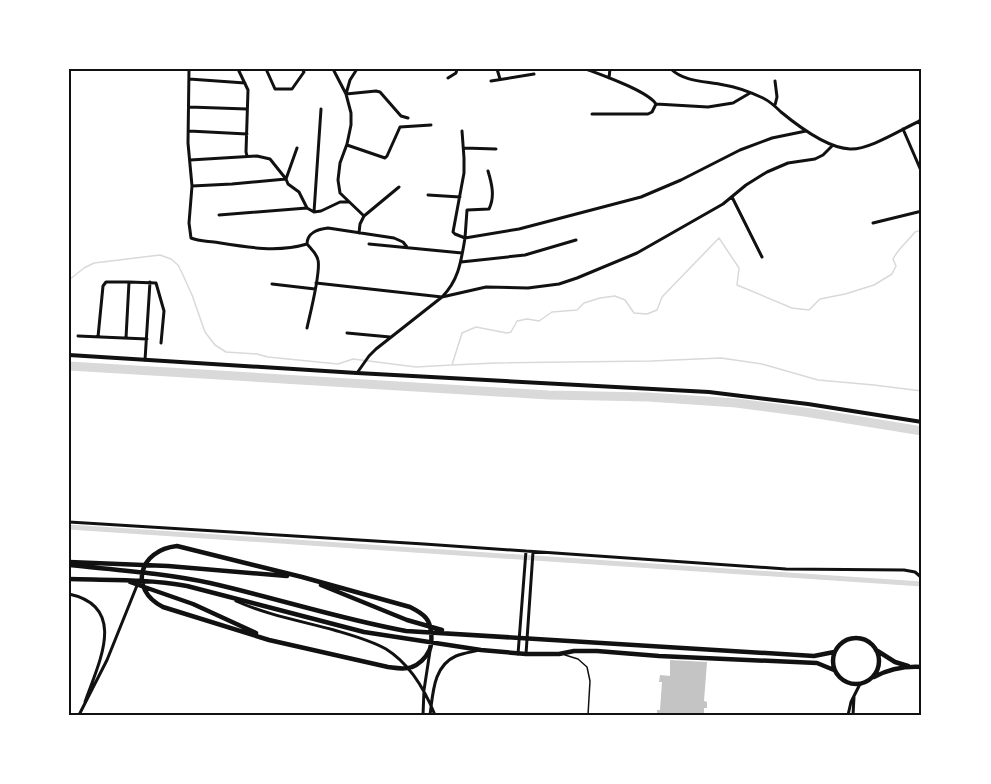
<svg xmlns="http://www.w3.org/2000/svg" width="991" height="784" font-family="'Archivo Narrow',sans-serif">
  <rect width="100%" height="100%" fill="#fff"/>
  <g fill="none" stroke-linecap="round" stroke-linejoin="round">
    <!-- stream -->
    <path stroke="#d9d9d9" stroke-width="1.5" d="M 69,280 L 84,268 L 94,263 L 160,255 L 171,259 L 178,265 L 183,275 L 192,295 L 205,332 L 215,345 L 226,352 L 257,354 L 268,357 L 338,364 L 353,359 L 416,367 L 452,365 L 462,333 L 476,327 L 507,333 L 511,332 L 517,321 L 527,319 L 539,321 L 552,312 L 577,310 L 584,303 L 600,298 L 615,296 L 625,300 L 634,313 L 647,314 L 657,310 L 662,297 L 719,238 L 739,268 L 737,285 L 792,308 L 809,310 L 820,299 L 845,294 L 874,285 L 892,274 L 896,266 L 893,259 C 898,249 908,241 915,232 L 922,230
      M 452,365 L 495,363 L 651,361 L 721,358 L 762,364 L 818,380 L 874,385 L 922,391"/>
    <!-- canal -->
    <path stroke="#d9d9d9" stroke-width="5" d="M 69,527 L 922,584"/>
    <!-- river -->
    <path stroke="#d9d9d9" stroke-width="9" d="M 69,366 L 549,395 L 648,397 L 736,403 L 805,412 L 922,431"/>
  </g>
  <!-- building -->
  <path fill="#c4c4c4" d="M 670,660 L 707,662 L 704,701 L 707,702 L 707,708 L 704,708 L 704,715 L 657,715 L 657,710 L 660,710 L 662,682 L 659,682 L 660,675 L 670,676 Z"/>
  <g fill="none" stroke-linecap="round" stroke-linejoin="round">
    <!-- service -->
    <path stroke="#111" stroke-width="1.5" d="M 565,655 L 578,659 L 587,667 L 590,681 L 588,715"/>
    <!-- minor -->
    <path stroke="#111" stroke-width="3" d="M 189,69 L 188,143 L 192,186 L 189,223 L 191,238 C 198,241 206,241 214,242 C 245,247 277,253 307,244
      M 238,69 L 248,90 L 246,152 L 247,156
      M 266,69 L 275,89 L 292,89 L 304,72 L 302,69
      M 333,69 L 346,94 L 376,91 L 380,92 L 401,116 L 408,118
      M 357,69 L 350,80 L 346,94 L 351,113 L 351,125 L 347,144 L 340,163 L 338,180 L 340,193 L 364,216
      M 497,69 L 500,79
      M 586,69 C 602,75 648,91 656,104 L 652,112 L 648,114 L 592,114
      M 671,69 C 684,82 706,81 724,85 C 737,87 750,92 763,98 C 771,102 775,106 781,112 C 798,126 827,148 850,149 C 870,150 903,128 922,120
      M 448,78 L 456,73 L 457,69
      M 609,78 L 610,69
      M 189,79 L 245,83
      M 491,81 L 534,74
      M 775,81 L 777,97 L 775,105
      M 656,104 L 708,107 L 733,103 L 750,93
      M 189,107 L 247,109
      M 919,121 L 922,129
      M 903,129 L 922,173
      M 189,131 L 247,134
      M 462,131 L 464,158 L 464,173 L 453,232 L 455,234 L 465,238 L 467,210 L 489,209 C 495,197 492,184 488,171
      M 347,145 L 385,158 L 387,156 L 400,127 L 431,125
      M 297,148 L 286,179 L 288,184 L 299,192 L 307,208 L 314,212 L 321,211 L 340,202 L 349,202
      M 464,148 L 496,149
      M 190,160 L 257,156 L 270,159 L 286,179 L 232,184 L 192,186
      M 428,195 L 460,197
      M 732,197 L 762,257
      M 314,212 L 321,109
      M 219,215 L 307,208
      M 873,223 L 922,211
      M 359,233 L 360,224 L 364,216 L 399,187
      M 369,244 L 462,253
      M 461,262 L 525,255 L 576,240
      M 316,283 L 442,297 L 486,287 L 528,288 L 559,284 L 577,278 L 637,253 L 723,204 L 746,185 L 767,172 L 788,163 L 815,159 L 823,155 L 833,145
      M 272,284 L 315,289
      M 307,328 C 310,314 321,272 318,260 C 317,254 311,249 307,244 C 307,233 318,229 328,228 L 394,238 L 403,242 L 407,247
      M 347,333 L 390,337
      M 78,336 L 147,339
      M 98,337 L 103,286 L 106,282 L 129,282
      M 126,338 L 129,282 L 156,283 L 164,311 L 161,343
      M 145,360 L 150,282
      M 357,373 L 369,356 L 376,349 L 442,297 C 459,280 461,261 465,238 L 519,229 L 641,197 L 681,180 L 740,150 L 772,138 L 806,131
      M 69,522 L 424,544 L 786,569 L 904,570 L 915,572 L 922,578
      M 69,594 C 129,607 98,664 85,702
      M 236,601 C 267,615 301,621 334,630 C 351,635 370,640 386,649 C 410,664 425,690 435,715
      M 518,654 L 526,551
      M 526,654 L 533,552
      M 79,715 L 107,660 L 138,583
      M 423,715 L 424,690 L 430,651
      M 430,715 C 433,694 433,666 456,656 C 463,653 471,652 479,650
      M 848,715 L 851,702 L 860,684
      M 853,715 L 854,697"/>
    <!-- secondary -->
    <path stroke="#111" stroke-width="4" d="M 69,355 L 357,373 L 709,392 L 808,404 L 922,422"/>
    <!-- primary -->
    <path stroke="#111" stroke-width="4.5" d="M 177,546 L 302,577 L 410,607 C 416,610 422,613 426,618 C 432,625 433,643 429,651 C 426,658 418,665 412,667 C 404,670 396,668 388,667 L 269,640 L 163,607 C 128,589 139,550 177,546 Z
      M 69,562 L 168,566 L 287,576
      M 69,565 C 116,570 164,573 210,583 C 276,598 340,619 406,631 L 814,656 L 834,652
      M 69,579 C 108,580 148,579 187,586 L 364,632 L 481,650 L 526,654 L 559,654 L 574,651 L 597,651 L 659,656 L 817,663 L 834,670
      M 130,582 L 193,604 L 256,633
      M 321,585 L 407,620 L 442,630
      M833 661a23 23 0 1 1 46 0a23 23 0 1 1-46 0Z
      M 876,650 L 895,662 L 908,666
      M 874,677 C 889,669 906,666 922,667"/>
  </g>
  <!-- border -->
  <rect width="991" height="784" fill="none" stroke="#ffffff" stroke-width="141"/>
  <rect x="70" y="70" width="850" height="644" fill="none" stroke="#111" stroke-width="2"/>
</svg>
